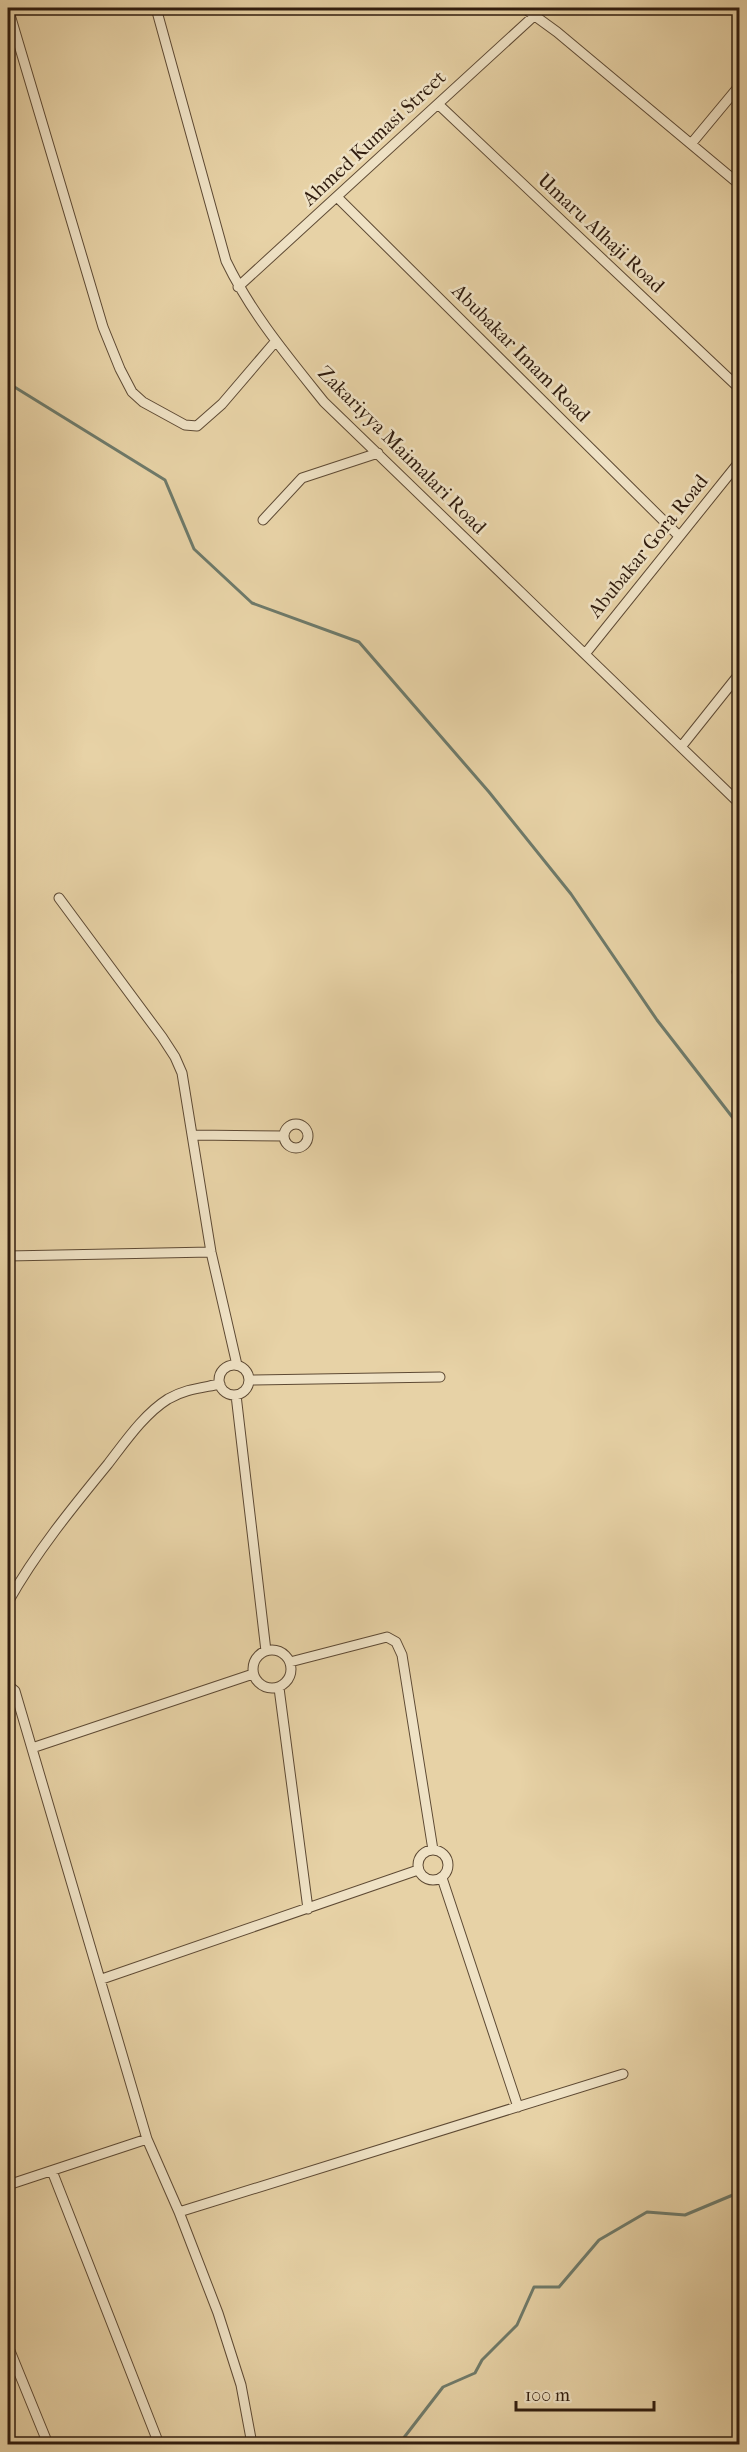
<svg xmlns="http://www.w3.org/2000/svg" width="747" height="2452" font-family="'IM FELL French Canon',serif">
  <rect width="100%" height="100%" fill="#e7d2a6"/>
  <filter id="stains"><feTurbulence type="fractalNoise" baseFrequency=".00333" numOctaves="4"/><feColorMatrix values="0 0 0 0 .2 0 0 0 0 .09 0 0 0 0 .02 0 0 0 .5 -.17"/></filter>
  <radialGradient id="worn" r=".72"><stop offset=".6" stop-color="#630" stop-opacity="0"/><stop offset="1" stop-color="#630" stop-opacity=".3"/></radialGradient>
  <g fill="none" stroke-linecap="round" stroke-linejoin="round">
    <!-- stream -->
    <path stroke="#6e7a6a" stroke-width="3" d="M 8,383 L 165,480 L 194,549 L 252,603 L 359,642 L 489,792 L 571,894 L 657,1020 L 740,1127
      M 399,2444 L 443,2387 L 475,2373 L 482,2360 L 517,2325 L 534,2287 L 559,2287 L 599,2240 L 647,2212 L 685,2215 L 740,2192"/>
    <!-- street casing -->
    <g stroke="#5e4a34" stroke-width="11">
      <path id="street" d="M 8,8 L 103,327 L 120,369 L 132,392 L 143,402 L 185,425 L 197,426 L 222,404 L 275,342
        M 156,8 L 226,261 C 251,313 288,357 324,402 L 740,804
        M 524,8 L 557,32 L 740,185
        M 438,104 L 740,389
        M 691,144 L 740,85
        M 337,197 L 679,536
        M 238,287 L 535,15
        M 263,520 L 302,478 L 378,453
        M 585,654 L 740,461
        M 681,747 L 740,673
        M 59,898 L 162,1037 L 175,1057 L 182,1073 L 211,1252 L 237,1365
        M 737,972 L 740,972
        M284 1136a12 12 0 1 1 24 0a12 12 0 1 1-24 0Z
        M 193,1135 L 284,1136
        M 8,1256 L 211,1252
        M219 1380a15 15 0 1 1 30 0a15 15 0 1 1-30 0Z
        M 249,1380 L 440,1377
        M 236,1395 L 266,1651
        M 8,1602 C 36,1552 72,1508 108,1464 C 125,1442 144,1414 168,1399 C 185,1389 201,1388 220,1384
        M253 1669a19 19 0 1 1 38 0a19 19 0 1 1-38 0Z
        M 290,1662 L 387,1637 L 396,1642 L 402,1655 L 433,1850
        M 8,1672 L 9,1686 L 15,1691 L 147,2139 L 179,2212 L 218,2313 L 241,2385 L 252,2444
        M 279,1688 L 308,1909
        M 32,1748 L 253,1674
        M418 1865a15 15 0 1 1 30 0a15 15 0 1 1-30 0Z
        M 442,1878 L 518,2107
        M 102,1979 L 418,1870
        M 52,2171 L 159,2444
        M 8,2185 L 147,2139
        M 179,2212 L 623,2074
        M 8,2346 L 48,2444"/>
    </g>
    <!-- street -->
    <use href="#street" stroke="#efe2c5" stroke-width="9"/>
  </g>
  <g text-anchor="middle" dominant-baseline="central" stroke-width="5" stroke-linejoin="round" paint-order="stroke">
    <!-- street labels -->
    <g font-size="20" fill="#301c0e" stroke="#efe2c5">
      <text transform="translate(374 138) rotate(-43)">Ahmed Kumasi Street</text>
      <text transform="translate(601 233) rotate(43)">Umaru Alhaji Road</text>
      <text transform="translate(521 353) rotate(45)">Abubakar Imam Road</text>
      <text transform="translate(402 450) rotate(45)">Zakariyya Maimalari Road</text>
      <text transform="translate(648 546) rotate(-51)">Abubakar Gora Road</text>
    </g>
  </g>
  <!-- margin -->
  <rect width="747" height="2452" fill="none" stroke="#e7d2a6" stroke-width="30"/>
  <rect x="9" y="9" width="729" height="2434" fill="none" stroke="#301c0e" stroke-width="3"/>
  <rect x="15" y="15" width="717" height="2422" fill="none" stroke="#301c0e" stroke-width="1.5"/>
  <!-- scale -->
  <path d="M516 2401v9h138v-9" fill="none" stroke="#301c0e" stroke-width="3"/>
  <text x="525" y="2401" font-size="18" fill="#301c0e" stroke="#efe2c5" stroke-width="4.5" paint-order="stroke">100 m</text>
  <rect width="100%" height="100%" filter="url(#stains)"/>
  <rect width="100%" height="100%" fill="url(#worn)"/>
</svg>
